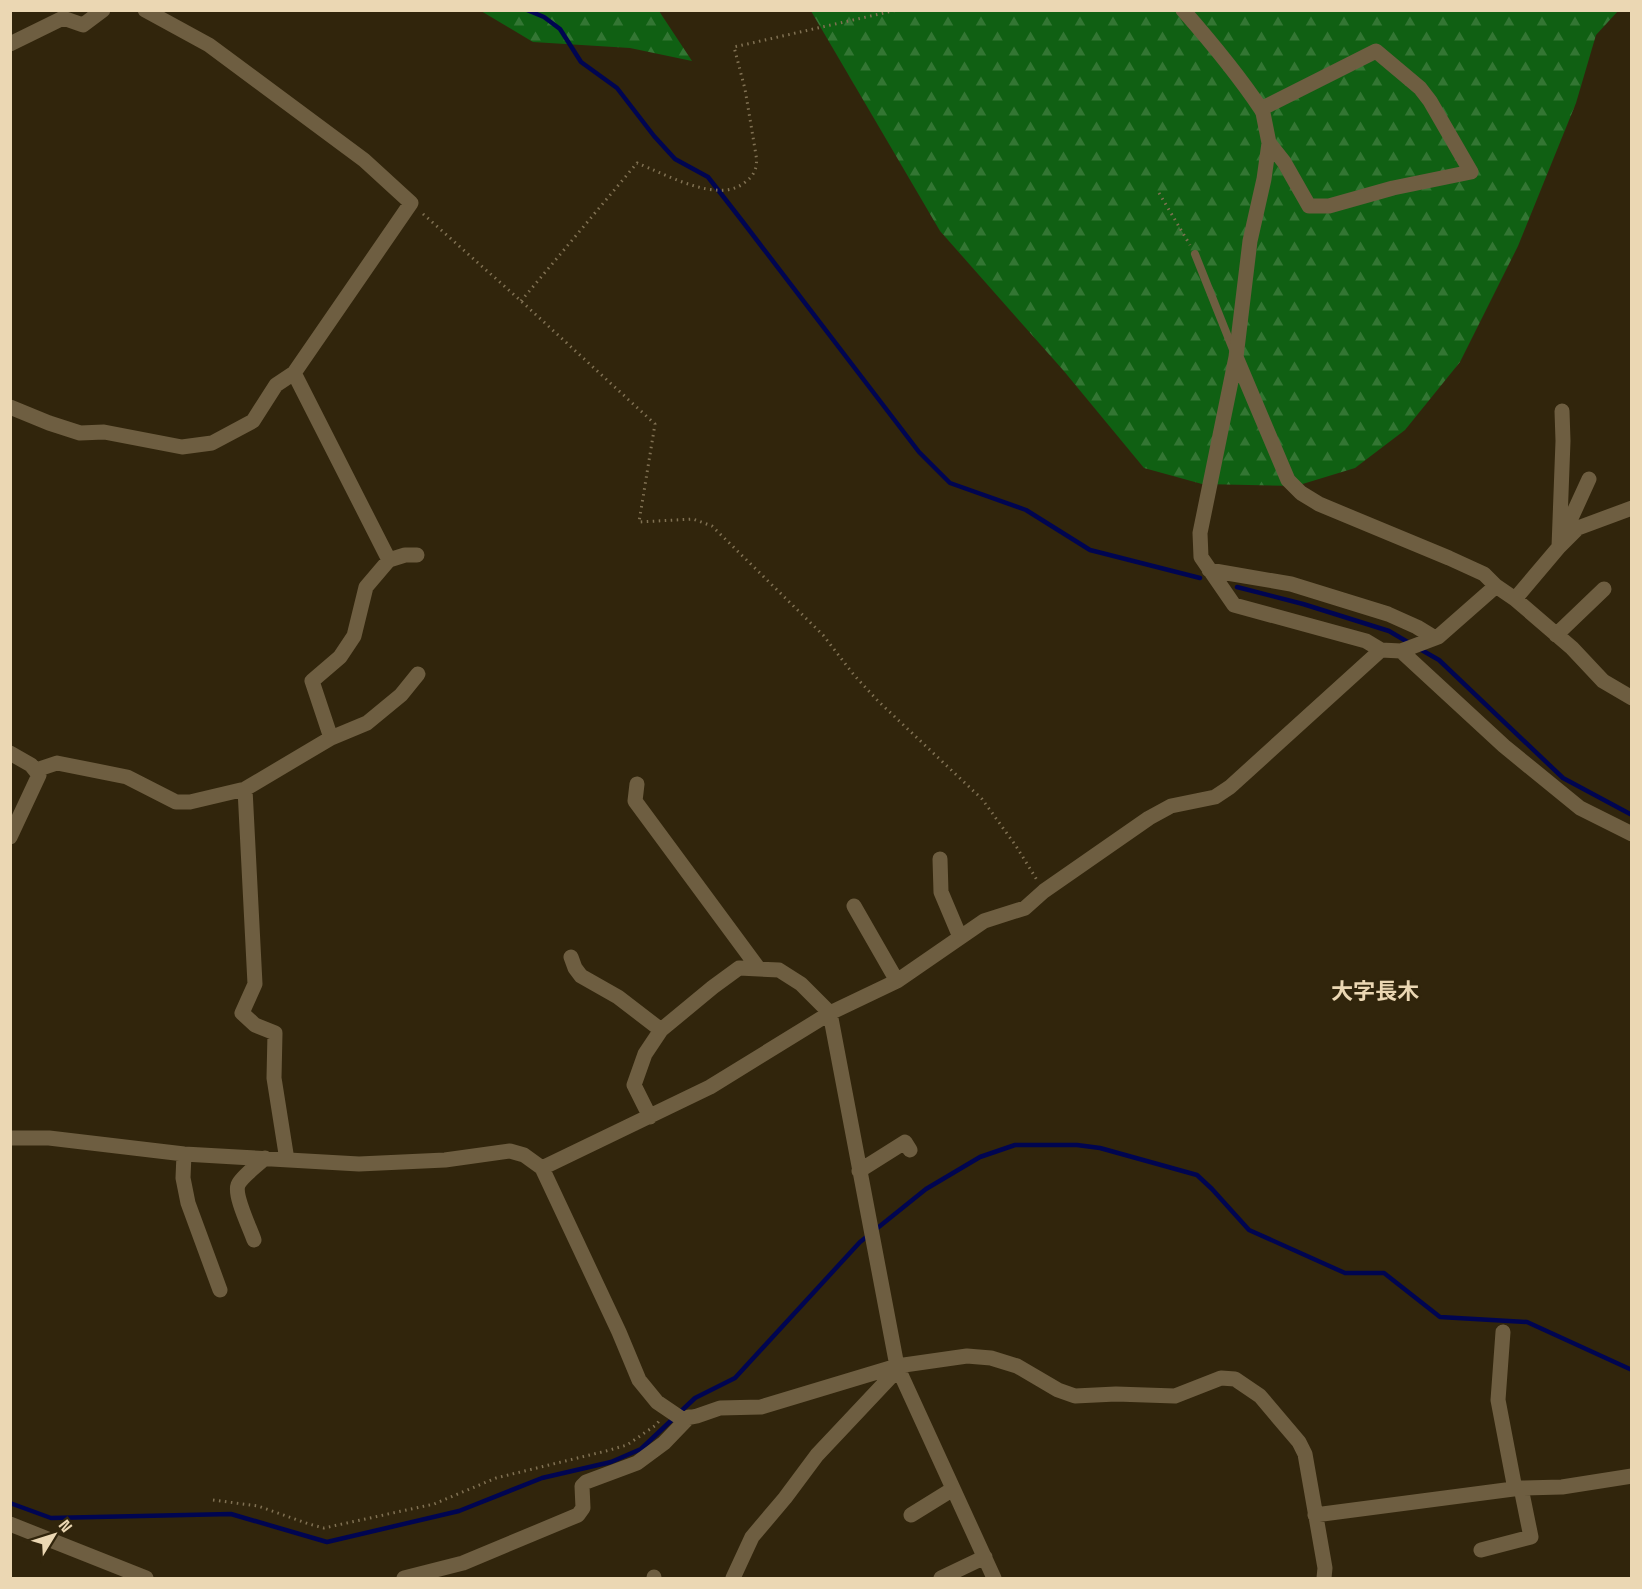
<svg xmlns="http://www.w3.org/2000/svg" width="1642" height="1589" font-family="'Space Grotesk','Noto Sans JP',sans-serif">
  <defs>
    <pattern id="forest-firs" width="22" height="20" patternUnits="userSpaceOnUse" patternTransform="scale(1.5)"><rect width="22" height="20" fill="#106013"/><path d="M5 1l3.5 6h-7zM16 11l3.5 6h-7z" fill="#337633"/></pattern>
  </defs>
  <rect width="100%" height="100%" fill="#31250c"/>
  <!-- forest -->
  <path fill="url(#forest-firs)" d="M 481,11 L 659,11 L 692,61 L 630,48 L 533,42 Z
    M 811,11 L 1618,11 L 1596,35 L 1576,103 L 1518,246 L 1460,362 L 1405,430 L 1355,468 L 1296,486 L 1202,484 L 1144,468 L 1063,370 L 940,231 Z"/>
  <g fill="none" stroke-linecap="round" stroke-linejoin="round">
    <!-- stream -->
    <path stroke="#000551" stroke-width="4.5" d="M 527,10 L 544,17 L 560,29 L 581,62 L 617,88 L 654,136 L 675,159 L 708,177 L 743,222 L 919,452 L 950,483 L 1026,510 L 1090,550 L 1200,578
      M 1237,587 L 1303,604 L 1389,631 L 1411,644
      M 1418,648 L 1439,660 L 1563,778 L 1632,815
      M 875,1230 L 926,1189 L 980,1157 L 1015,1145 L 1077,1145 L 1100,1148 L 1197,1175 L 1212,1189 L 1249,1230 L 1345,1273 L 1384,1273 L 1440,1317 L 1527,1322 L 1632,1370
      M 10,1503 L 51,1518 L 231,1514 L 327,1542 L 459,1511 L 542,1478 L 611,1462 L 641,1449 L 695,1398 L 735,1378 L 860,1242 L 869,1235"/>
    <!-- path -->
    <path stroke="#807153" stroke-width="3" stroke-dasharray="1.5 4.5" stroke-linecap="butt" d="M 1159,193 L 1190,245
      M 423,214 L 521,301 L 655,424 L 639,522 L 693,519 L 712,526 L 823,635 L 854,675 L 878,701 L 982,799 L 1016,846 L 1037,880
      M 521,301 L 637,163 C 665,174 718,204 744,183 C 754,176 758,168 756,155 L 745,89 L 734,47 L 897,10
      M 213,1500 L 258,1506 L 309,1524 L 324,1528 L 434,1504 L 496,1478 L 606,1451 L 627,1445 L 656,1425 L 659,1421"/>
    <!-- lane -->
    <path stroke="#6e5e41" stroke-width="8" d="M 1195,254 L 1234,352"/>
    <!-- street -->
    <path stroke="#6e5e41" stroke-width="15" d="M 145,10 L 209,45 L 364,160 L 411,203 L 294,373 L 389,560
      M 1183,10 C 1211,42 1237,73 1261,109 L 1263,113 L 1269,143 L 1264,179 L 1250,241 L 1236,357 L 1200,533 L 1201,557 L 1234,605 L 1366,641 L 1381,650
      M 10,44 L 63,18 L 83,25 L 103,10
      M 1261,109 L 1376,51 L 1420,88 L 1430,101 L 1471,172 L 1393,188 L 1329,206 L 1309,206 L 1284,162 L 1269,143
      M 1236,357 L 1288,480 L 1301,493 L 1319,504 L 1449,558 L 1484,574 L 1496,586 L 1515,599 L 1572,648 L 1603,681 L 1632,698
      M 10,407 L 49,423 L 80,433 L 104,432 L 182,447 L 212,443 L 253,421 L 276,385 L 294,373
      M 1562,538 L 1589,479
      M 1559,547 L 1578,528 L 1632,508
      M 1209,570 L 1291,584 L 1388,614 L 1417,627 L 1435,638
      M 1515,599 L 1559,547 L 1563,441 L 1562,411
      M 1556,635 L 1604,589
      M 1401,651 L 1504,746 L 1580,808 L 1632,834
      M 331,738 L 367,723 L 401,695 L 418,674
      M 10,753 L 31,765 L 39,775 L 10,837
      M 36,770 L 57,763 L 127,777 L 176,802 L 190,802 L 245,789 L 255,984 L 242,1013 L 255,1025 L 275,1033 L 274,1078 L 287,1160
      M 637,784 L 635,801 L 759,969
      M 245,789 L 331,738 L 312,681 L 340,657 L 354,636 L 366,587 L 389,560 L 405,555 L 417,555
      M 940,859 L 941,892 L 960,937
      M 854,906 L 897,981
      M 571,957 L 575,968 L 581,976 L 618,997 L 661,1030
      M 650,1117 L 634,1085 L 645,1054 L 661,1030 L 713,987 L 739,968 L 779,970 L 801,984 L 830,1013 L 897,1366 L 994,1578
      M 10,1138 L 49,1138 L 184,1154 L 359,1164 L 445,1160 L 510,1151 L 524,1155 L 542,1168 L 619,1332 L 639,1380 L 657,1402 L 682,1419 L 697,1416 L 720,1408 L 761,1407 L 897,1366 L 967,1356 L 991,1358 L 1017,1366 L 1058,1390 L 1075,1396 L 1116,1394 L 1175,1396 L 1221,1378 L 1235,1379 L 1260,1396 L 1299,1442 L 1305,1454 L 1325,1568 L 1324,1578
      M 184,1154 L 183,1178 L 188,1203 L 220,1290
      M 542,1168 L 710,1087 L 830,1013 L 897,981 L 984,921 L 1025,908 L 1044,891 L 1149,818 L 1171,806 L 1215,797 L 1230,787 L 1381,650 L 1401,651 L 1438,637 L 1496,586
      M 859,1171 L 905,1142 L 910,1150
      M 254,1240 C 250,1228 234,1196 238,1185 C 241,1177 258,1165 265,1158
      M 1503,1332 L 1498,1400 L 1515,1489
      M 911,1515 L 953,1489
      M 1315,1515 L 1521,1488 L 1562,1487 L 1632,1476
      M 10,1524 L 146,1578
      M 1481,1550 L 1531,1537 L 1521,1488
      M 654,1577 L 654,1578
      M 404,1578 L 463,1563 L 578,1515 L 583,1508 L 582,1486 L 586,1482 L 637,1463 L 664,1443 L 689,1417
      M 733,1578 L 752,1537 L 785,1498 L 817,1455 L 898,1369
      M 941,1578 L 985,1557"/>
  </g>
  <g text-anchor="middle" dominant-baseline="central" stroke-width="4.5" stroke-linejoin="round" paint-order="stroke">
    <!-- quarter labels -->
    <g font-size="22" font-weight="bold" fill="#ebd7b3" stroke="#31250c">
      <text x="1375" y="991">大字長木</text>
    </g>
  </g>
  <!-- border -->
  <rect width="1642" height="1589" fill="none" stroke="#ebd7b3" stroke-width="24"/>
  <!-- north arrow -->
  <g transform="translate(54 1535) rotate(52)" stroke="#31250c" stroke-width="4.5" paint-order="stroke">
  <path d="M0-4.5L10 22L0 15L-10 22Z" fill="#ebd7b3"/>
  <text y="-9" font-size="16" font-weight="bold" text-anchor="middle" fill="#ebd7b3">N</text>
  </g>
</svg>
